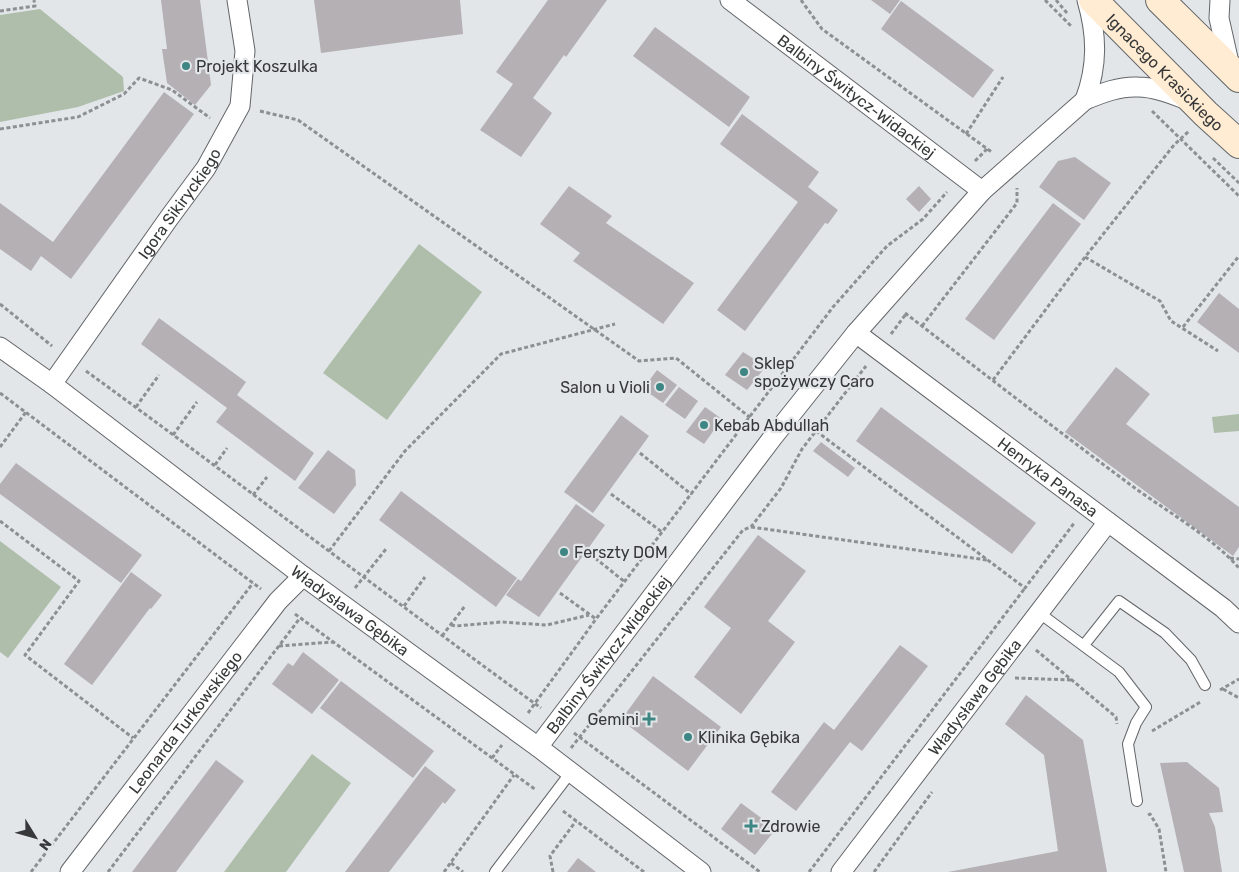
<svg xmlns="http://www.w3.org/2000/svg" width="1239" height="872" font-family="Rubik,sans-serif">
  <rect width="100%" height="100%" fill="#e2e6e9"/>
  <!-- green -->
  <path fill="#aebeab" d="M 40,9 L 123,77 L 124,91 L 78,107 L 0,122 L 0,15 Z
    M 419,244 L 482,292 L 387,420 L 323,373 Z
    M 1239,414 L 1239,431 L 1214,433 L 1212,417 Z
    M 0,541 L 61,587 L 8,658 L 0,652 Z
    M 312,754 L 351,783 L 286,872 L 224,872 Z"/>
  <!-- building -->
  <path fill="#b4b0b3" d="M 161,0 L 200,0 L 211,85 L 195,105 L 167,83 L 162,49 L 167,49 Z
    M 314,0 L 460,0 L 463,34 L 321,53 Z
    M 548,0 L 607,0 L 566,57 L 564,55 L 533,98 L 552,113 L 521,157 L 480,130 L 513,84 L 496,72 Z
    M 871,0 L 900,0 L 890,14 Z
    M 901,1 L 994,70 L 973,98 L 881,29 Z
    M 655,27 L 750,97 L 729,127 L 633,56 Z
    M 164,92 L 194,114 L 71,279 L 41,256 L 31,271 L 0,249 L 0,203 L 53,242 Z
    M 742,114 L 819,172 L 808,187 L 838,210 L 828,224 L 825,223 L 745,331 L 717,310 L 798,202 L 720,144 Z
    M 1075,157 L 1111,183 L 1084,220 L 1039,187 L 1058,161 Z
    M 569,186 L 612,216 L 606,223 L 694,283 L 663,324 L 573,261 L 580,253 L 540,224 Z
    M 919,186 L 931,199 L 919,212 L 906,199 Z
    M 1053,203 L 1081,224 L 994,340 L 965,319 Z
    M 1219,293 L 1239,309 L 1239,353 L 1197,322 Z
    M 159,318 L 246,382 L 237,395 L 314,453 L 295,481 L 216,422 L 227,408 L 141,344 Z
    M 743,352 L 762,364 L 763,370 L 747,390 L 725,375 Z
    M 1116,367 L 1150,394 L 1126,424 L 1239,507 L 1239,547 L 1233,556 L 1065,432 Z
    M 657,370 L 677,385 L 663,403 L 643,389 Z
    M 679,387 L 698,401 L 685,419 L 665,405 Z
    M 705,407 L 722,419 L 704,444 L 686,432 Z
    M 881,407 L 1036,523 L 1012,554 L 856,441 Z
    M 621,415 L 649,436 L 593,513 L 564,492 Z
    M 821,442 L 855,468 L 848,477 L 813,451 Z
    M 328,450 L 355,470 L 356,485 L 334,514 L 298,488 Z
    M 16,463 L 142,555 L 121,583 L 0,494 L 0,484 Z
    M 401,491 L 517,578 L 496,607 L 379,520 Z
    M 576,504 L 605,525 L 539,617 L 506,595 L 518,579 L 521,581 Z
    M 758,535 L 806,571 L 768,621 L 795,642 L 741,714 L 694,677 L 731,628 L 704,607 Z
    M 131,572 L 162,595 L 151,609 L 150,608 L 92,685 L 64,664 Z
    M 900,645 L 928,666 L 862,751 L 850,742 L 796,811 L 771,792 L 824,722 L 834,730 Z
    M 303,652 L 339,680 L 312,714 L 272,684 L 288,663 L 293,666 Z
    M 653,676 L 721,727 L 688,771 L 621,720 Z
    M 341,681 L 434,751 L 413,778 L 320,708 Z
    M 1026,695 L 1083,740 L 1107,872 L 948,872 L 1058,851 L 1044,755 L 1005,724 Z
    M 216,760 L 244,781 L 176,872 L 132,872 Z
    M 1187,762 L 1219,788 L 1223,812 L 1209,813 L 1215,827 L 1222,872 L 1184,872 L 1160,763 Z
    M 425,766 L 456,790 L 445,804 L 443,802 L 389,872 L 345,872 Z
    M 741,803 L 776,829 L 755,855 L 721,829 Z
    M 578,858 L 596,872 L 567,872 Z"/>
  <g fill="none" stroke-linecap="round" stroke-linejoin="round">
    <!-- lane casing -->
    <g stroke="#636669" stroke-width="12">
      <path id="lane" d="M 1038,612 L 1119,672 L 1146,707 L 1136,723 L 1128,744 L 1137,801
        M 1084,645 L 1119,601 L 1165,633 L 1191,660 L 1205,685
        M 495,872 L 571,772"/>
    </g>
    <!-- street casing -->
    <g stroke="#636669" stroke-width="21">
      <g id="street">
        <path id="s1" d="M 730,0 L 982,191"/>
        <path d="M 1220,0 L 1219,18 L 1230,67"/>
        <path d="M 1085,100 C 1098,65 1097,35 1087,0"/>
        <path id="s2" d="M 856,333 L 1223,608 L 1239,623"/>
        <path id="s3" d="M 0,347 L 52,384 L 303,576 L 538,747 L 701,872"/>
        <path id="s4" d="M 52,384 L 169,218 L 206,168 L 240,106 L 245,51 L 237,0"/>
        <path id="s5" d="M 538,747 L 773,437 L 856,333 L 982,191 L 1085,100 C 1102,93 1120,86 1138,87 C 1155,87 1174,95 1190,101"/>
        <path id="s6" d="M 70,872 L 278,601 L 303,576"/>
        <path id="s7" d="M 841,872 L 1108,522"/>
      </g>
    </g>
    <!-- secondary casing -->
    <g stroke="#636669" stroke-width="30">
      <g id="secondary">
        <path id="s8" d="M 1093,0 L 1206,114 L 1239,144"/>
        <path d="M 1160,0 L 1239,78"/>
      </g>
    </g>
    <!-- path -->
    <path stroke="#8d9092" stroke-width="3" stroke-dasharray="4 2.5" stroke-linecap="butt" d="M 801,0 L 822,29 L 993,153
      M 1045,0 L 1071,26
      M 1056,0 L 1067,13
      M 0,11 L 35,6 L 34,0
      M 260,111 L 298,120 L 639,361 L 676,358 L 758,424
      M 1152,111 L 1239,196
      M 0,129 L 78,117 L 124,94 L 139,78 L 172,90 L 210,118
      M 966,134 L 1003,77
      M 1213,158 L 1239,183
      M 975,161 L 987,149
      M 1085,257 L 1160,301 L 1171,321 L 1218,351
      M 0,304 L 52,346
      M 905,313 C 979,370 1053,427 1128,483 C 1164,510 1210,535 1239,568
      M 922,326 L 1017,203 L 1017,188
      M 1183,327 L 1239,256
      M 891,334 L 906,314
      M 86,371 C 239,482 388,597 541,708
      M 993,380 L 1085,257 L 1174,145 L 1189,131
      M 0,393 L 261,589
      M 136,407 L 159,375
      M 816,431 L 1025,588 L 1075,522
      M 173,435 L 197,402
      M 0,447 L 26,412
      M 640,453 L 691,494
      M 215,465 L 227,448
      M 611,494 L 662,532
      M 253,495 L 267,477
      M 0,521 L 79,581 L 25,655 L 133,738
      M 751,527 L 987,560
      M 329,551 L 405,451 L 501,354 L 615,324
      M 590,554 L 625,582
      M 1230,558 L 1239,559
      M 355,588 L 386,549
      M 560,593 L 596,619
      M 404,606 L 425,577
      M 295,614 L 536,790
      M 451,625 L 456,626 L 501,622 L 547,625 L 589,615
      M 442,636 L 465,606
      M 279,646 L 333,642
      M 1036,650 L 1116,717 L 1117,724
      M 1015,678 L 1072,680
      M 1223,689 L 1239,698
      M 1220,690 L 1239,679
      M 528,713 L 596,619 L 833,307 L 887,246 L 923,219 L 947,192
      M 1152,731 L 1202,701
      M 574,733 L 760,872
      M 571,748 L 743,530 L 751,527 L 781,488 L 802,449 L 866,366
      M 492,758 L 502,745
      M 563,811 L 644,872
      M 1148,815 L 1150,814 L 1159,829 L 1166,872
      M 451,863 L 463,872
      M 31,872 L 253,583
      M 108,872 L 300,618
      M 444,872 L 514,775
      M 553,872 L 550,856 L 576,821
      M 809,872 L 1025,588
      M 874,872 L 932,792"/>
    <!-- lane -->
    <use href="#lane" stroke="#fff" stroke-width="10"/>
    <!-- street -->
    <use href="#street" stroke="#fff" stroke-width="19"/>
    <!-- secondary -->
    <use href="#secondary" stroke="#ffecd2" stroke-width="28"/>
  </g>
  <!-- markers -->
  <g fill="#3e8684" stroke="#e2e6e9" stroke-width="2">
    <circle cx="186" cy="66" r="5"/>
    <circle cx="744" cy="372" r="5"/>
    <circle cx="660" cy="387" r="5"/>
    <circle cx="704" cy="425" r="5"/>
    <circle cx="564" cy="552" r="5"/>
    <path d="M646.5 711.5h5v5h5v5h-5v5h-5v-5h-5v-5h5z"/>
    <circle cx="688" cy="737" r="5"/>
    <path d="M748.5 818.5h5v5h5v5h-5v5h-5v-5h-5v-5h5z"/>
  </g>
  <g text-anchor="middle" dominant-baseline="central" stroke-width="4.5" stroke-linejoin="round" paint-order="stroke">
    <!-- poi labels -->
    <g font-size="16" fill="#363839" stroke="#e2e6e9" text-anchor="start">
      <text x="196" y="66">Projekt Koszulka</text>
      <text x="754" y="363">Sklep<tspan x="754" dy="18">spożywczy Caro</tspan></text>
      <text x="650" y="387" text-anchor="end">Salon u Violi</text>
      <text x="714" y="425">Kebab Abdullah</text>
      <text x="574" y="552">Ferszty DOM</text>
      <text x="639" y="719" text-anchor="end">Gemini</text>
      <text x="698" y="737">Klinika Gębika</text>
      <text x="761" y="826">Zdrowie</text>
    </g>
    <!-- street labels -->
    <g font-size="16" fill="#363839" stroke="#e2e6e9">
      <text stroke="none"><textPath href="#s8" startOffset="102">Ignacego Krasickiego</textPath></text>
      <text stroke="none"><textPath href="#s1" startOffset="159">Balbiny Świtycz-Widackiej</textPath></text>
      <text stroke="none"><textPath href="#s4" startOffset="221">Igora Sikiryckiego</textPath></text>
      <text stroke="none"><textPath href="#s2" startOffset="240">Henryka Panasa</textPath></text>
      <text stroke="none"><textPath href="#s3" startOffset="438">Władysława Gębika</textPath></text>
      <text stroke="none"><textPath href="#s5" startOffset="116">Balbiny Świtycz-Widackiej</textPath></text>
      <text stroke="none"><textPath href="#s7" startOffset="220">Władysława Gębika</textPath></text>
      <text stroke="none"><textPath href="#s6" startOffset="189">Leonarda Turkowskiego</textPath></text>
    </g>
  </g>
  <!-- north arrow -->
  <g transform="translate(35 837) rotate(127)" stroke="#e2e6e9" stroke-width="4" paint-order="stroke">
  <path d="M0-4L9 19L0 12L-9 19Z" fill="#363839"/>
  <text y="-8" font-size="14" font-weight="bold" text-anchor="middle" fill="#363839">N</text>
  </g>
</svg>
